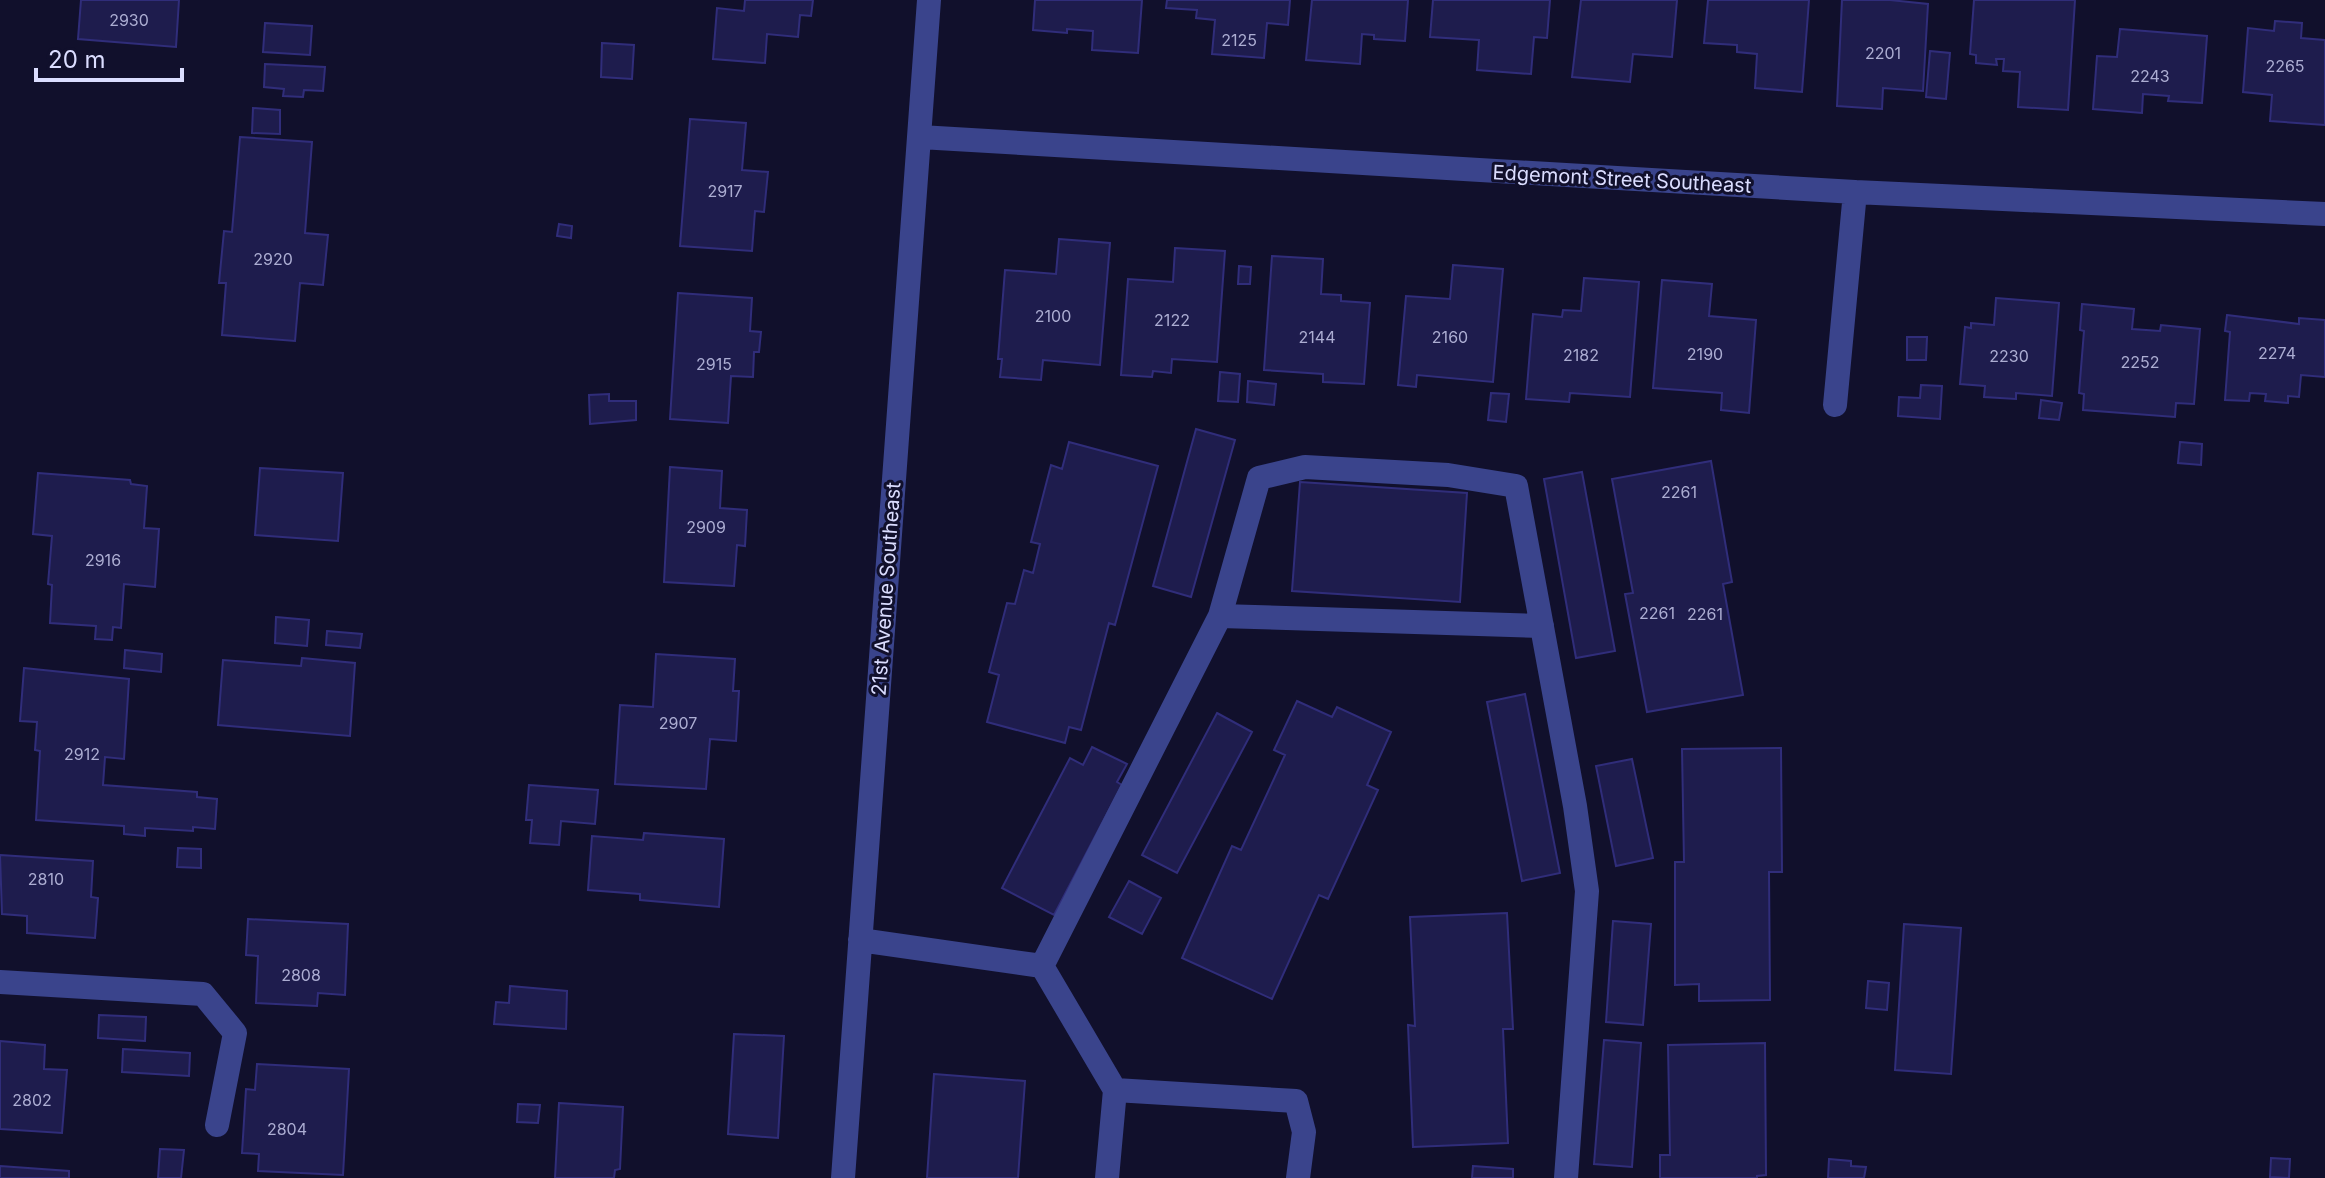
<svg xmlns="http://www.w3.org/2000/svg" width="2325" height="1178" font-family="Inter,sans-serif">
  <rect width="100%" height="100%" fill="#11102c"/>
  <!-- building -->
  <path fill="#1e1c4d" stroke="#302d7a" stroke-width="2" d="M 81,0 L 179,0 L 176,47 L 78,39 Z
    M 745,0 L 813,0 L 811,16 L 800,15 L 798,37 L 767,34 L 765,63 L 713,59 L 717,8 L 744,11 Z
    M 1035,0 L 1142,0 L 1138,53 L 1092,50 L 1093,31 L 1067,29 L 1067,33 L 1033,30 Z
    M 1167,0 L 1290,0 L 1288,25 L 1267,23 L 1264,58 L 1212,54 L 1215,20 L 1196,18 L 1197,10 L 1166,8 Z
    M 1312,0 L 1408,0 L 1405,41 L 1374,39 L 1374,35 L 1362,34 L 1360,64 L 1306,60 Z
    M 1433,0 L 1550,0 L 1547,38 L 1534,37 L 1531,74 L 1477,70 L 1479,40 L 1430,37 Z
    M 1581,0 L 1677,0 L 1672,57 L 1633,54 L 1630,82 L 1572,77 Z
    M 1708,0 L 1809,0 L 1802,92 L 1755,88 L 1757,54 L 1737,52 L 1737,45 L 1704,43 Z
    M 1842,0 L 1890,0 L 1928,4 L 1923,91 L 1883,88 L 1882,109 L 1837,106 Z
    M 1974,0 L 2075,0 L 2068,110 L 2018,107 L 2020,72 L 2003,71 L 2004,59 L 1996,59 L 1997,65 L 1976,63 L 1976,55 L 1970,54 Z
    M 2275,21 L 2302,23 L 2301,38 L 2325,40 L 2325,125 L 2270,121 L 2272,95 L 2243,92 L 2248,28 L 2274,31 Z
    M 265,23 L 312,26 L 310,55 L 263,52 Z
    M 2120,29 L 2207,36 L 2202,103 L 2168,101 L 2169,96 L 2143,94 L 2142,113 L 2093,109 L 2097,56 L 2117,57 Z
    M 602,43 L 634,45 L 632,79 L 601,77 Z
    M 1930,51 L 1950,53 L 1946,99 L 1926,97 Z
    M 265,64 L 325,67 L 323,91 L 304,90 L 303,97 L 283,96 L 284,89 L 264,87 Z
    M 253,108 L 280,110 L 280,134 L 252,133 Z
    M 690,119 L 746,123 L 742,170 L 768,172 L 764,212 L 755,211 L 752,251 L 680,246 Z
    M 240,137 L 312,142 L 305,233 L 328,235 L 323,285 L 300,283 L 295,341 L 222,335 L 226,283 L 219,283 L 224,231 L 232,232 Z
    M 559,224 L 572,226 L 571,238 L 557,236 Z
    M 1059,239 L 1110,243 L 1100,365 L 1043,360 L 1041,380 L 1000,377 L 1002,359 L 998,359 L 1005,270 L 1056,274 Z
    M 1175,248 L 1225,251 L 1217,362 L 1172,359 L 1171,373 L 1153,371 L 1152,377 L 1121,375 L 1128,279 L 1173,282 Z
    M 1272,256 L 1323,259 L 1321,294 L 1341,295 L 1341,301 L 1370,303 L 1364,384 L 1323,382 L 1323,374 L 1264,370 Z
    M 1453,265 L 1503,269 L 1493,382 L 1417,375 L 1416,387 L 1398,385 L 1406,296 L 1450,299 Z
    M 1239,266 L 1251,267 L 1250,284 L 1238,284 Z
    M 1584,278 L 1639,282 L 1630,397 L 1570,393 L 1569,402 L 1526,399 L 1533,314 L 1562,317 L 1563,310 L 1581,311 Z
    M 1662,280 L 1712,284 L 1709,316 L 1756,320 L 1749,413 L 1721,410 L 1722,393 L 1653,388 Z
    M 678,293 L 752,298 L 750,331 L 761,332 L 759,352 L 754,352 L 753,377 L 731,376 L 728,423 L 670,419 Z
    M 1996,298 L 2059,303 L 2052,396 L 2016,393 L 2016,399 L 1984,397 L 1985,386 L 1960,384 L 1965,327 L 1971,328 L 1971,323 L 1994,325 Z
    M 2082,304 L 2134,309 L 2132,329 L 2160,331 L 2161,325 L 2200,329 L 2194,404 L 2176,403 L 2175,417 L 2083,410 L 2084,394 L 2079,393 L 2084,331 L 2080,330 Z
    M 2227,315 L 2299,324 L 2299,318 L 2325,320 L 2325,377 L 2301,375 L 2299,397 L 2288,396 L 2288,403 L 2265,401 L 2266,394 L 2250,393 L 2249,401 L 2225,400 L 2230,332 L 2225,331 Z
    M 1907,337 L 1927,337 L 1926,360 L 1907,360 Z
    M 1220,372 L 1240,374 L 1238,402 L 1218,401 Z
    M 1248,381 L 1276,384 L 1274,405 L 1247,402 Z
    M 1921,385 L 1942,386 L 1940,419 L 1898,416 L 1899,397 L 1920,398 Z
    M 1491,393 L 1509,394 L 1506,422 L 1488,420 Z
    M 609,394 L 609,401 L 636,401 L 636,420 L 590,424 L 589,395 Z
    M 2041,400 L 2062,403 L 2059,420 L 2039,418 Z
    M 1196,429 L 1235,440 L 1191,597 L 1153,586 Z
    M 1069,442 L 1158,466 L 1115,625 L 1109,623 L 1081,730 L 1069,727 L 1065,743 L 987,722 L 999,675 L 989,672 L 1007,603 L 1015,604 L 1024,570 L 1033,573 L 1040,544 L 1031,542 L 1051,465 L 1062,469 Z
    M 2180,442 L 2202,444 L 2201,465 L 2178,463 Z
    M 1711,461 L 1732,582 L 1723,584 L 1743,695 L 1647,712 L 1625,594 L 1633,593 L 1612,479 Z
    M 670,467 L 722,471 L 720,508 L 747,510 L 745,546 L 737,545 L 734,586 L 664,582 Z
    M 260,468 L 343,473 L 338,541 L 255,535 Z
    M 1582,472 L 1615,651 L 1576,658 L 1544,479 Z
    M 38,473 L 130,480 L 131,484 L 147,486 L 144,528 L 159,529 L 155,587 L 124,584 L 121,628 L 113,627 L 112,640 L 95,639 L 96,626 L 50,623 L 52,585 L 48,584 L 52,536 L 33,534 Z
    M 1300,482 L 1467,493 L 1460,602 L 1292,591 Z
    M 276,617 L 309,620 L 307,646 L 275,643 Z
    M 327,631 L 362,634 L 360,648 L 326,645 Z
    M 125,650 L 162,654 L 161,672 L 124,668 Z
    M 656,654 L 735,659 L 733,691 L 739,691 L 736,741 L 710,739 L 706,789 L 615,784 L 620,705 L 653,707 Z
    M 302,658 L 355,663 L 350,736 L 218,725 L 223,660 L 301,666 Z
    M 24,668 L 129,679 L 124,759 L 105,757 L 103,785 L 197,792 L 197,797 L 217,799 L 215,829 L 193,827 L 193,831 L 145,828 L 145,836 L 124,834 L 124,826 L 36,820 L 40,751 L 35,750 L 37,722 L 20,721 Z
    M 1525,694 L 1560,873 L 1522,881 L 1487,702 Z
    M 1297,701 L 1332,717 L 1337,707 L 1391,732 L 1367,785 L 1378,790 L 1328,899 L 1319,895 L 1272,999 L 1182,958 L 1232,846 L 1241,850 L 1285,755 L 1274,750 Z
    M 1217,713 L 1252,732 L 1177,873 L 1142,855 Z
    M 1092,747 L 1127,764 L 1117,782 L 1122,785 L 1054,915 L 1002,888 L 1070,758 L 1083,765 Z
    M 1781,748 L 1782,872 L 1769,872 L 1770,1000 L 1699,1001 L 1699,984 L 1675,985 L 1675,862 L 1684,862 L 1682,749 Z
    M 1632,759 L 1653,858 L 1616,866 L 1596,766 Z
    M 529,785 L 598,790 L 595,824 L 561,821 L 559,845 L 530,843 L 532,820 L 526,820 Z
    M 644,833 L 724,839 L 719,907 L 640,900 L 640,894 L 588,890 L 592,836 L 643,840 Z
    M 178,848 L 201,849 L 201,868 L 177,867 Z
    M 0,855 L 93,861 L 91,897 L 98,898 L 95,938 L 27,933 L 27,916 L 2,914 Z
    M 1129,881 L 1161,898 L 1142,934 L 1109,917 Z
    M 1507,913 L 1513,1029 L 1503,1029 L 1508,1143 L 1413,1147 L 1408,1025 L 1415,1026 L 1410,917 Z
    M 248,919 L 348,924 L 345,995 L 318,993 L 317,1006 L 256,1003 L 258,956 L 246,955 Z
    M 1613,921 L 1651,924 L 1643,1025 L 1606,1022 Z
    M 1904,924 L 1961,928 L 1951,1074 L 1895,1070 Z
    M 1868,981 L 1889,983 L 1887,1010 L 1866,1008 Z
    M 510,986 L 567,991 L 566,1029 L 494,1024 L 496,1002 L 509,1003 Z
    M 99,1015 L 146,1017 L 145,1041 L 98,1038 Z
    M 734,1034 L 784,1036 L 778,1138 L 728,1134 Z
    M 1604,1040 L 1641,1043 L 1632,1167 L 1594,1164 Z
    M 0,1041 L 45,1045 L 44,1069 L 67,1070 L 62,1133 L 0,1129 Z
    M 1765,1043 L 1766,1175 L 1757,1176 L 1757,1178 L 1660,1178 L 1660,1155 L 1670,1155 L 1668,1045 Z
    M 123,1049 L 190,1053 L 189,1076 L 122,1072 Z
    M 257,1064 L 349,1069 L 343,1175 L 258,1171 L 259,1154 L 242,1153 L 246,1089 L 255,1090 Z
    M 934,1074 L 1025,1081 L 1018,1178 L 927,1178 Z
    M 559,1103 L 623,1107 L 620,1169 L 615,1170 L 614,1178 L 555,1178 Z
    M 518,1104 L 540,1105 L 538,1123 L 517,1122 Z
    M 160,1149 L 184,1150 L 181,1178 L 158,1178 Z
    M 2271,1158 L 2290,1159 L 2289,1178 L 2270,1177 Z
    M 1829,1159 L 1851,1161 L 1851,1166 L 1866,1167 L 1864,1178 L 1828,1178 Z
    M 0,1166 L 69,1171 L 69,1178 L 0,1178 Z
    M 1473,1166 L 1513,1169 L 1513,1178 L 1472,1178 Z"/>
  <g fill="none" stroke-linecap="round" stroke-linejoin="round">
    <!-- minor -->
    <path stroke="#3a448c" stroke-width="24" d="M 920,137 L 1855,192 L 2325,214
      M 1835,405 L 1855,192
      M 1220,616 L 1542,626
      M 860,940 L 1042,966 L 1115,1090 L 1107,1178
      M 1042,966 L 1220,616 L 1259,478 L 1305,467 L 1448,475 L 1516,486 L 1575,806 L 1587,891 L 1566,1178
      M 0,982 L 203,994 L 235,1033 L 217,1125
      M 1115,1090 L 1296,1101 L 1304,1132 L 1298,1178
      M 843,1178 L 929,0"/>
  </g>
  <g text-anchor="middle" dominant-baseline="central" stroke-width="6" stroke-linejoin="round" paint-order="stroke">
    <!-- number labels -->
    <g font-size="16" fill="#acadd2">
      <text x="129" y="20">2930</text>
      <text x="1239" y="40">2125</text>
      <text x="1883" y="53">2201</text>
      <text x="2285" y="66">2265</text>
      <text x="2150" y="76">2243</text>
      <text x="725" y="191">2917</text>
      <text x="273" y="259">2920</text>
      <text x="1053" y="316">2100</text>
      <text x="1172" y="320">2122</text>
      <text x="1317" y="337">2144</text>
      <text x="1450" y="337">2160</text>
      <text x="2277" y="353">2274</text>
      <text x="1705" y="354">2190</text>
      <text x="1581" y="355">2182</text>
      <text x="2009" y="356">2230</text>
      <text x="2140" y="362">2252</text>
      <text x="714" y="364">2915</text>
      <text x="1679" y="492">2261</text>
      <text x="706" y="527">2909</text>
      <text x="103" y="560">2916</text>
      <text x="1657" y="613">2261</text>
      <text x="1705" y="614">2261</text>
      <text x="678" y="723">2907</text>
      <text x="82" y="754">2912</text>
      <text x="46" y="879">2810</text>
      <text x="301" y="975">2808</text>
      <text x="32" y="1100">2802</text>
      <text x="287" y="1129">2804</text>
    </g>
    <!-- street labels -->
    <g font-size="20" fill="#dbddff" stroke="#11102c">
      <text transform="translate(1622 179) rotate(3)">Edgemont Street Southeast</text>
      <text transform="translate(886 589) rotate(-86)">21st Avenue Southeast</text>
    </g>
  </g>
  <!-- scale -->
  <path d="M36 68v12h146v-12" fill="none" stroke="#dbddff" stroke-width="4"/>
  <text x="48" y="68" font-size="24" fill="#dbddff" stroke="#11102c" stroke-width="6" paint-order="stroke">20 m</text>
</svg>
